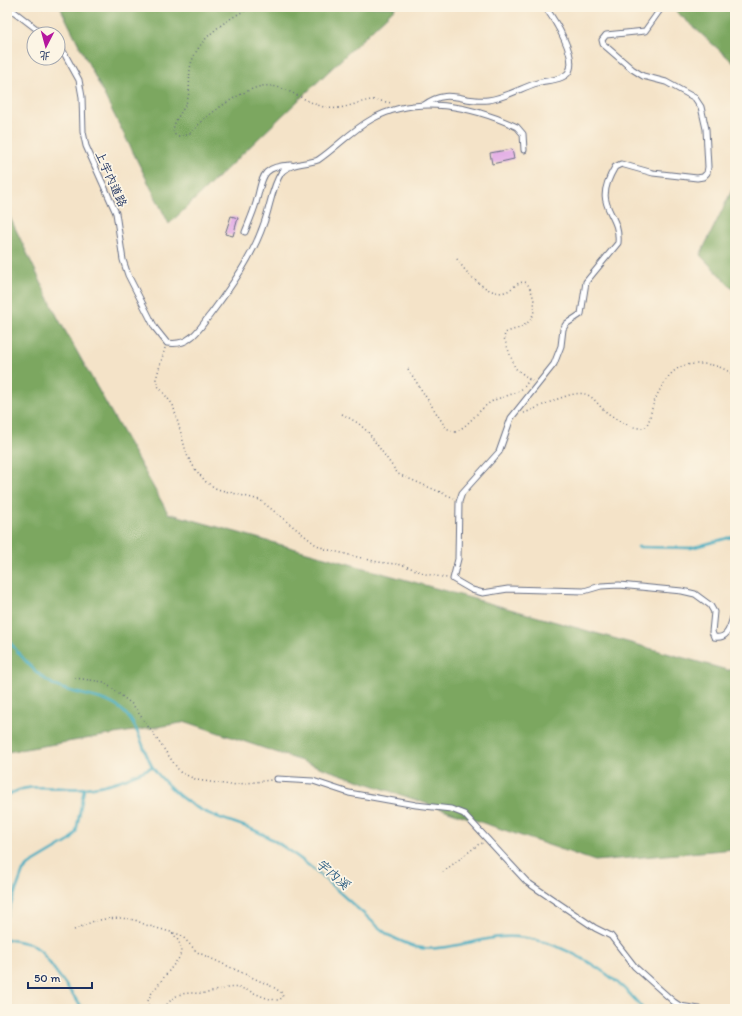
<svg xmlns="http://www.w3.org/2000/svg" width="742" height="1016" font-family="Itim,'LXGW WenKai TC',sans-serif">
  <rect width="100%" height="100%" fill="#fcf5e5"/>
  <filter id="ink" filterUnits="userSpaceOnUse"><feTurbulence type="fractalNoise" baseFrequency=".025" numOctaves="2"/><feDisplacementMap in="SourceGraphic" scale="8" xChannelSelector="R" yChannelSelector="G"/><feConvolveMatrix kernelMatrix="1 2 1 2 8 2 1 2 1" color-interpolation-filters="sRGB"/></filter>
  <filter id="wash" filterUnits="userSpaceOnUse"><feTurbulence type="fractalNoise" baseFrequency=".012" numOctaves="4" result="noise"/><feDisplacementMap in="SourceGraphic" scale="16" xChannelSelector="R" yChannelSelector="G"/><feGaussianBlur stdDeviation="0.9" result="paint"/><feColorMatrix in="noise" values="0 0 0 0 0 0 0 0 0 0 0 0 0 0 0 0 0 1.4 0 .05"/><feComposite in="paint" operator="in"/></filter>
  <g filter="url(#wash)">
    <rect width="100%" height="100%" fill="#f4e3c8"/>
    <!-- forest -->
    <path fill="#7ba760" stroke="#4b6b5f" d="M 60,7 L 396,7 L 169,224 Z
      M 671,7 L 735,7 L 735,64 Z
      M 735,184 L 735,291 L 700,255 Z
      M 7,211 L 58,318 L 168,513 L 727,670 L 735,670 L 735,849 L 595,861 L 187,722 L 7,752 Z"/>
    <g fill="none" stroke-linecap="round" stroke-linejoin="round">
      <!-- stream -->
      <path stroke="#42acc1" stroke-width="2.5" d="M 638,547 L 691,548 L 735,536
        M 7,639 C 22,657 37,677 58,687 C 80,696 104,695 123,711 C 139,726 142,748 152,766 C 157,775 168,785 175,792 C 201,816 226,818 256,831 C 297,850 330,885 364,914 C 373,922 383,933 394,938 C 401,941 409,945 416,947 C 439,953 477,939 501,937 C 552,933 613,971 643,1009
        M 7,796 C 29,780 61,791 85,788 C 110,786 130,777 152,767
        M 7,915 L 23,871 L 29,865 L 71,840 L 76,832 L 84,789
        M 7,939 L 31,944 L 41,951 L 83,1009"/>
    </g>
    <g id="blocks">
      <!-- building -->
      <path fill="#e2ace6" d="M 512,149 L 514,159 L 492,164 L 490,153 Z
        M 231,216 L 238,218 L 233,236 L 225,234 Z"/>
    </g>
  </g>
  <g filter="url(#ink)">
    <use href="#blocks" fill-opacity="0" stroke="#676e83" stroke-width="1"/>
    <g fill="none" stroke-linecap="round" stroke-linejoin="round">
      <!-- service casing -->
      <g stroke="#676e83" stroke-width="7">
        <path id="service" d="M 8,7 L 43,34
          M 662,7 L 645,31 L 606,35 L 602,40 L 603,44 L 632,69 L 643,76 L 666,82 L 695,98 L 701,107 L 706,129 L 708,167 L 707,173 L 703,177 L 697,178 L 653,173 L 621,164 L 615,167 C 590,209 621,210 618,243 L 586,282 L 581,314 L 566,324 L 563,329 L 561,346 L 554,364 L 511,418 L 499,452 L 462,493 L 459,502 L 458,559 L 453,579 L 472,590 L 483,593 L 508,589 L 584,591 L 601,586 L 619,585 L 682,591 L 695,594 L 710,605 L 714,612 L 712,632 L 714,637 C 730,640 730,623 735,612
          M 58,42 L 79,80 L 82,97 L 83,132 L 86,146 L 116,213 L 123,260 L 128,275 L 155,328 L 167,343 C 175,344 183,344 190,338 C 198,333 204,322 210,315 C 231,287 253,256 264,223 C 270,207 272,187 281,173 C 289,163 307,164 318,160 C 336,148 352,130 372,119 C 417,94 472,106 517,127 L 523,134 L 524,150
          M 424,105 C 449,87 462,103 488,100 C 505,98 521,88 537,83 C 546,80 561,81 568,73 C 579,58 554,19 545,7
          M 245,232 C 249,222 253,213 256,203 C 263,178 260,166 291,165
          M 277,779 L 313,781 L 349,793 L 416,805 L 451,809 L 464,814 L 527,882 L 595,928 L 611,936 L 635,967 L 674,1002 L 680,1006 L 699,1009"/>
      </g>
      <!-- path -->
      <path stroke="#676e83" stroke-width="1.5" stroke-dasharray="1 3" stroke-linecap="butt" d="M 252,7 C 228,18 198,38 191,64 C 188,77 191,89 187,101 C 183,113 171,121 174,134 C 180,137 183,137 188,134 C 195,131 198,124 204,119 C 219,107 239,93 258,87 C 280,80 303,102 324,107 C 340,112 356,102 371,100 C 378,100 386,102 392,103
        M 457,259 C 465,272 488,297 505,292 C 513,290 518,279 527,283 C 535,296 540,316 523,326 C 518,329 511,330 505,333 L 504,338 L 515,368 L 532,381
        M 165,348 L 156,379 L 158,386 L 173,405 L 187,455 L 195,469 L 206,482 L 217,489 L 260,500 L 315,544 L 325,549 L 378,562 L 403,565 L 426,574 L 447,578
        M 408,369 L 446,428 L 455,432 C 469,426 478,410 491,402 C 506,393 521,397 529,379
        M 524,413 C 539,408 571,390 585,394 C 593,396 598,405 604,410 C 613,418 633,430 645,428 C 651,419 650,414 653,405 C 657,394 666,376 677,369 C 684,364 693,364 701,364 C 714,364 725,368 735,376
        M 342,414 L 358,423 L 368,432 L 398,474 L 454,498
        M 75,678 L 104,682 L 133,705 L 180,772 L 197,780 L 231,785 L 271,780
        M 443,872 L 479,844 L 483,843
        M 74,930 L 94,921 L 105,919 L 121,918 L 135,920 L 146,925 L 181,935 L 197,952 L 273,987 L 282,993 L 283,997 L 279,1000 C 266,1000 256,993 244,989 C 230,985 220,990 207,993 C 199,994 190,992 182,994 C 175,995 168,1003 163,1009
        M 148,1009 L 148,1001 L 151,994 L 179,958 C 184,946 178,940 171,931"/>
      <!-- service -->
      <use href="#service" stroke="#fff" stroke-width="5"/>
    </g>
  </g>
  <g text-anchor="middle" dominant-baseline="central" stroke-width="3.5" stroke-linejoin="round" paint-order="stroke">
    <!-- street labels -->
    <g font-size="12" fill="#1b2f5e" stroke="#fcf5e5">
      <text transform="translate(111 179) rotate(66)">上宇內道路</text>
    </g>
    <!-- water labels -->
    <g font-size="13" font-style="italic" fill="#295b81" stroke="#fcf5e5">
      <text transform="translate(333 874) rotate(40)">宇內溪</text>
    </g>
  </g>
  <!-- margin -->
  <rect width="742" height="1016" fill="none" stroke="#fcf5e5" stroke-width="24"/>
  <!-- north arrow -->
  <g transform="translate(46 46) rotate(186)"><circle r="19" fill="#fcf5e5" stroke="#a2a6af"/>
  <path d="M0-3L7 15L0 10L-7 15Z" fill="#b5179e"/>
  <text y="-6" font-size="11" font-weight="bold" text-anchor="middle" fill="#1b2f5e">北</text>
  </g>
  <!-- scale -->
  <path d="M28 982v6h64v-6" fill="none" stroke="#1b2f5e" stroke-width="2"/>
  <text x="34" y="982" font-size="12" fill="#1b2f5e" stroke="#fcf5e5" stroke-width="3" paint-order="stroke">50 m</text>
</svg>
